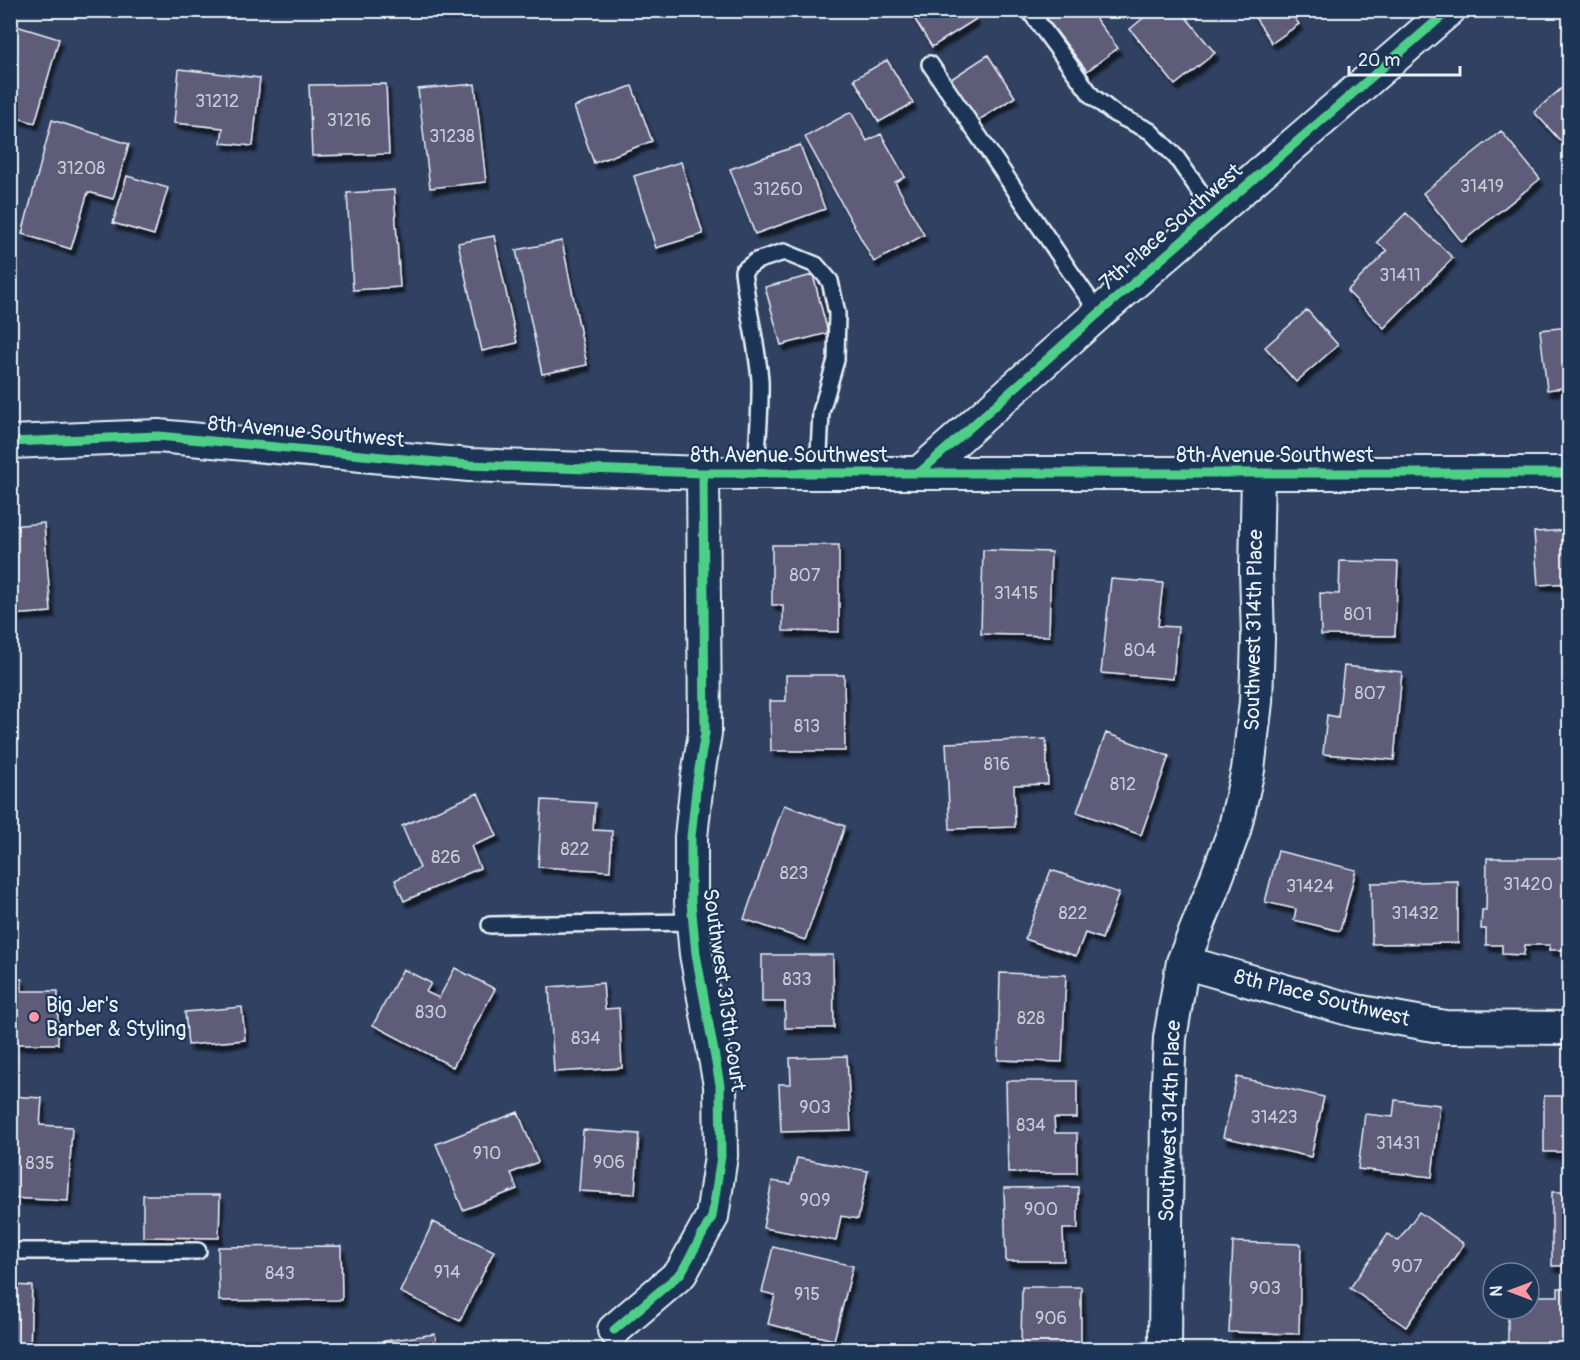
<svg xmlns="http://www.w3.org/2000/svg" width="1580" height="1360" font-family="Pangolin,sans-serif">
  <defs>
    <filter id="shadow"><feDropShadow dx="3.5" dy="6" stdDeviation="1.5" flood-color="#0009"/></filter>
  </defs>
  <rect width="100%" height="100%" fill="#314162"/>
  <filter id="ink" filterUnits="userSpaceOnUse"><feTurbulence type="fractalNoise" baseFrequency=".0167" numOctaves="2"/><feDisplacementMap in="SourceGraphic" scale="12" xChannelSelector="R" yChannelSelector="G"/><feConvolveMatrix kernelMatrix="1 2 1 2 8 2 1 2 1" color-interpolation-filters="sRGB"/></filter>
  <g filter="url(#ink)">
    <!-- building -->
    <path fill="#5f5c7a" stroke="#e8f1f8" stroke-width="1.5" filter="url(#shadow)" d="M 909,10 L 970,10 L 976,19 L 932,47 Z
      M 1047,10 L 1089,10 L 1118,48 L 1087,71 L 1043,14 Z
      M 1153,10 L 1180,10 L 1215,53 L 1175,85 L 1130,29 Z
      M 1250,10 L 1289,10 L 1299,24 L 1272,43 Z
      M 13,25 L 59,39 L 35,123 L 10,116 L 10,32 Z
      M 988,55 L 1015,97 L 976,122 L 948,81 Z
      M 887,60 L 913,103 L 879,122 L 854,79 Z
      M 179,69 L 260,78 L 253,146 L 221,143 L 223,128 L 174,123 Z
      M 1570,81 L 1570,148 L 1568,149 L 1534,112 Z
      M 386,84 L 389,154 L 312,156 L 309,85 Z
      M 475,84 L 486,182 L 430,188 L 418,89 Z
      M 632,86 L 652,141 L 594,163 L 574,107 Z
      M 851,112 L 867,141 L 881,134 L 905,177 L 895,182 L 924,235 L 874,262 L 805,137 Z
      M 52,120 L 129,144 L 113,199 L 88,192 L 71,249 L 22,234 Z
      M 1501,131 L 1540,179 L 1462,242 L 1423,193 Z
      M 800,145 L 825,209 L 755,234 L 730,169 Z
      M 681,162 L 703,234 L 656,248 L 634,176 Z
      M 127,176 L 168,188 L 154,235 L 113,223 Z
      M 394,190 L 400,287 L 353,290 L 347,193 Z
      M 1406,213 L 1453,258 L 1384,328 L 1347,291 L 1387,251 L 1377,242 Z
      M 494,236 L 517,343 L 482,351 L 458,243 Z
      M 562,241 L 587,365 L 542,374 L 516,250 Z
      M 813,275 L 828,333 L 781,345 L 765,287 Z
      M 1307,310 L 1338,345 L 1296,382 L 1265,347 Z
      M 1570,327 L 1570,387 L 1547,390 L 1540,330 Z
      M 44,523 L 51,612 L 10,615 L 10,526 Z
      M 1570,530 L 1570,583 L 1538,585 L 1534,532 Z
      M 772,545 L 839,545 L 839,632 L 783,631 L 783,605 L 772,605 Z
      M 983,550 L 1051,552 L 1049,636 L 981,634 Z
      M 1340,561 L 1398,562 L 1395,636 L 1321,635 L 1320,593 L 1339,594 Z
      M 1111,579 L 1163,583 L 1158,626 L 1178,627 L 1173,679 L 1101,673 Z
      M 1344,666 L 1402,672 L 1394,760 L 1323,754 L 1327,715 L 1338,717 Z
      M 786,675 L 844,675 L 845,751 L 771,751 L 770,701 L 786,701 Z
      M 1106,733 L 1169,756 L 1141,835 L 1077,812 Z
      M 1046,739 L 1048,784 L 1014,785 L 1015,827 L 950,829 L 946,743 Z
      M 478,793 L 497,836 L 471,846 L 480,868 L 404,901 L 395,880 L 420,868 L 402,826 Z
      M 542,800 L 595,803 L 593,830 L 612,831 L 610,871 L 538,867 Z
      M 784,805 L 845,826 L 805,940 L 744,919 Z
      M 1278,851 L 1356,870 L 1340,931 L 1294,920 L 1296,909 L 1265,902 Z
      M 1487,858 L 1570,858 L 1570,950 L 1549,950 L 1550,945 L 1525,945 L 1524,955 L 1502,954 L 1502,945 L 1486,945 L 1486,929 L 1481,929 L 1482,910 L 1486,910 Z
      M 1051,870 L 1119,893 L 1102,939 L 1085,933 L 1076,956 L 1025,939 Z
      M 1458,881 L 1458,943 L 1372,944 L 1371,883 Z
      M 762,955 L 833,955 L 834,1028 L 785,1028 L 785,1002 L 762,1002 Z
      M 455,968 L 495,989 L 453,1067 L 373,1025 L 403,969 L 431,983 L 426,992 L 439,998 Z
      M 1000,973 L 1066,975 L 1062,1062 L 998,1060 Z
      M 10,979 L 22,979 L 22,991 L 58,991 L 58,1044 L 10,1044 Z
      M 603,983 L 605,1009 L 619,1008 L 622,1068 L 554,1072 L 549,987 Z
      M 242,1007 L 245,1040 L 188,1045 L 185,1012 Z
      M 847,1056 L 851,1130 L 781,1132 L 779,1084 L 791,1084 L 790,1058 Z
      M 1237,1077 L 1324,1097 L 1311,1157 L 1223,1137 Z
      M 1006,1081 L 1077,1081 L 1077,1118 L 1054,1118 L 1055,1133 L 1077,1133 L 1077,1173 L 1008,1173 Z
      M 10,1096 L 42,1098 L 40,1125 L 72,1127 L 68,1201 L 10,1198 Z
      M 1544,1096 L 1570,1096 L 1570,1152 L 1544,1152 Z
      M 1395,1100 L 1440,1105 L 1432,1177 L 1358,1169 L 1365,1114 L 1393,1117 Z
      M 518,1112 L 538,1162 L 511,1173 L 517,1189 L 463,1210 L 436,1144 Z
      M 583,1130 L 639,1134 L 635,1194 L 579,1191 Z
      M 797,1158 L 868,1171 L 858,1219 L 841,1216 L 836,1241 L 763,1228 L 772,1181 L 791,1184 Z
      M 1078,1187 L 1078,1229 L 1063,1229 L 1064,1261 L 1006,1261 L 1004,1188 Z
      M 1552,1192 L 1570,1192 L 1570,1266 L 1552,1266 Z
      M 143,1195 L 220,1195 L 219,1238 L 143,1237 Z
      M 1419,1212 L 1464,1244 L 1406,1327 L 1350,1288 L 1388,1234 L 1398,1241 Z
      M 433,1222 L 494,1251 L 460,1321 L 400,1292 Z
      M 1233,1242 L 1301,1244 L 1299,1334 L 1229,1332 Z
      M 341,1246 L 342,1300 L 219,1301 L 218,1247 Z
      M 773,1247 L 853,1266 L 834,1340 L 768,1324 L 775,1295 L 762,1292 Z
      M 10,1285 L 32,1286 L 30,1350 L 10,1350 Z
      M 1022,1287 L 1081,1287 L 1081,1350 L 1021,1350 Z
      M 1558,1288 L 1570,1288 L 1570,1350 L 1508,1350 L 1508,1309 L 1529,1309 L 1529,1296 L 1558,1296 Z
      M 435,1334 L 438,1350 L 379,1350 L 378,1342 Z"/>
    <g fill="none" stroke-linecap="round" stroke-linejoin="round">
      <!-- service casing -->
      <g stroke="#e8f1f8" stroke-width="20">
        <path id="service" d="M 1029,10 L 1092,96 L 1115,114 L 1150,131 L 1176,157 L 1215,213
          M 930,64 L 1067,267 L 1099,313
          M 756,473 C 757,443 761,410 760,380 C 757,343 747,308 743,271 L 756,261 L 784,252 L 816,265 L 830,281 L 837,313 L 836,360 L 821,412 L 818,473
          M 490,925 L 693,922
          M 10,1251 L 198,1251"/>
      </g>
      <!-- minor casing -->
      <g stroke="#e8f1f8" stroke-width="36">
        <path id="minor" d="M 10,442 L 158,436 L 469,465 L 703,473 L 1570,473
          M 919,473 L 1099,313 L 1449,10
          M 1183,962 L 1356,1011 L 1445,1027 L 1570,1028
          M 614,1330 L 681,1273 L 712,1217 L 721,1156 L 720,1085 L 696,954 L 691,902 L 691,837 L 697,781 L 705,733 L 703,473
          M 1165,1350 L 1167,1104 L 1170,1038 L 1183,962 L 1209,898 L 1234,831 L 1248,770 L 1256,702 L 1258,639 L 1256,570 L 1258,473"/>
      </g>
      <!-- service -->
      <use href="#service" stroke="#1d3557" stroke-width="15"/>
      <!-- minor -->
      <use href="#minor" stroke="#1d3557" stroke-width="32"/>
      <!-- cycleway casing -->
      <g stroke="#1d3557" stroke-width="13">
        <path id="cycleway" d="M 10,442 L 158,436 L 469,465 L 703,473 L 1570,473
          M 919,473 L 1099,313 L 1449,10
          M 614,1330 L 681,1273 L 712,1217 L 721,1156 L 720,1085 L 696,954 L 691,902 L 691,837 L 697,781 L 705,733 L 703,473"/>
      </g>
      <!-- cycleway -->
      <use href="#cycleway" stroke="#4dcf88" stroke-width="9"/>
    </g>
  </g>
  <!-- markers -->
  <circle fill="#ff9aa2" stroke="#1d3557" stroke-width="2" cx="34" cy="1017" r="6"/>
  <g text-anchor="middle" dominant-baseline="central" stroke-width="4.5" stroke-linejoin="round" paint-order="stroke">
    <!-- number labels -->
    <g font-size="18" fill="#c6ccd8">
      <text x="217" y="101">31212</text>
      <text x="349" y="120">31216</text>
      <text x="452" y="136">31238</text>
      <text x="81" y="168">31208</text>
      <text x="1482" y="186">31419</text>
      <text x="778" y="189">31260</text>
      <text x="1400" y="275">31411</text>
      <text x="805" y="575">807</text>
      <text x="1016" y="593">31415</text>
      <text x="1358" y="614">801</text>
      <text x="1140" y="650">804</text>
      <text x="1370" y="693">807</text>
      <text x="807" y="726">813</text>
      <text x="997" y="764">816</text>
      <text x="1123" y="784">812</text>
      <text x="575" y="849">822</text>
      <text x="446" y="857">826</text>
      <text x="794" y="873">823</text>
      <text x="1528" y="884">31420</text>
      <text x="1310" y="886">31424</text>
      <text x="1073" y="913">822</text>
      <text x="1415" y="913">31432</text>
      <text x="797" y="979">833</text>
      <text x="431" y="1012">830</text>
      <text x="1031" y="1018">828</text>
      <text x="586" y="1038">834</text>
      <text x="815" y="1107">903</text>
      <text x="1274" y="1117">31423</text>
      <text x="1031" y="1125">834</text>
      <text x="1398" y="1143">31431</text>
      <text x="487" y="1153">910</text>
      <text x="609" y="1162">906</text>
      <text x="40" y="1163">835</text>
      <text x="815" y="1200">909</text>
      <text x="1041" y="1209">900</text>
      <text x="1407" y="1266">907</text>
      <text x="447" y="1272">914</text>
      <text x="280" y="1273">843</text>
      <text x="1265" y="1288">903</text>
      <text x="807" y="1294">915</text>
      <text x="1051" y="1318">906</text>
    </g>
    <!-- street labels -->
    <g font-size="21" fill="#e8f1f8" stroke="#1d3557">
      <text transform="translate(1171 227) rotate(-41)">7th Place Southwest</text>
      <text transform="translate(306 432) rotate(5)">8th Avenue Southwest</text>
      <text x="789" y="455">8th Avenue Southwest</text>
      <text x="1275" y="455">8th Avenue Southwest</text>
      <text transform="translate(1254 630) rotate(-89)">Southwest 314th Place</text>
      <text transform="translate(724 990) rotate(82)">Southwest 313th Court</text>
      <text transform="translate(1322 998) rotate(14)">8th Place Southwest</text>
      <text transform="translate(1170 1121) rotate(-88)">Southwest 314th Place</text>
    </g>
    <!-- poi labels -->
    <g font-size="21" fill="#e8f1f8" stroke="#1d3557" text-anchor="start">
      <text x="46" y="1005">Big Jer's<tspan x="46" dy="24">Barber &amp; Styling</tspan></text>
    </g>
  </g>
  <!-- margin -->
  <rect width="1580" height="1360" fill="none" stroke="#1d3557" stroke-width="36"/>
  <rect x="18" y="18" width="1544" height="1324" fill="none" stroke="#e8f1f8" stroke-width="2" filter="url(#ink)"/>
  <!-- north arrow -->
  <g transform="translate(1511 1291) rotate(270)"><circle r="28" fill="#1d3557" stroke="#6e8097" stroke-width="1.5"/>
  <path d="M0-4.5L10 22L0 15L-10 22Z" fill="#ff9aa2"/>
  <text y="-9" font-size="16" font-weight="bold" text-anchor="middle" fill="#e8f1f8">N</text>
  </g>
  <!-- scale -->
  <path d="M1349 66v9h111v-9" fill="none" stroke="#e8f1f8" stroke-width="3"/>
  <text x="1358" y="66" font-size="18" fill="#e8f1f8" stroke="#1d3557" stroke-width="4.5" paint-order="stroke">20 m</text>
</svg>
